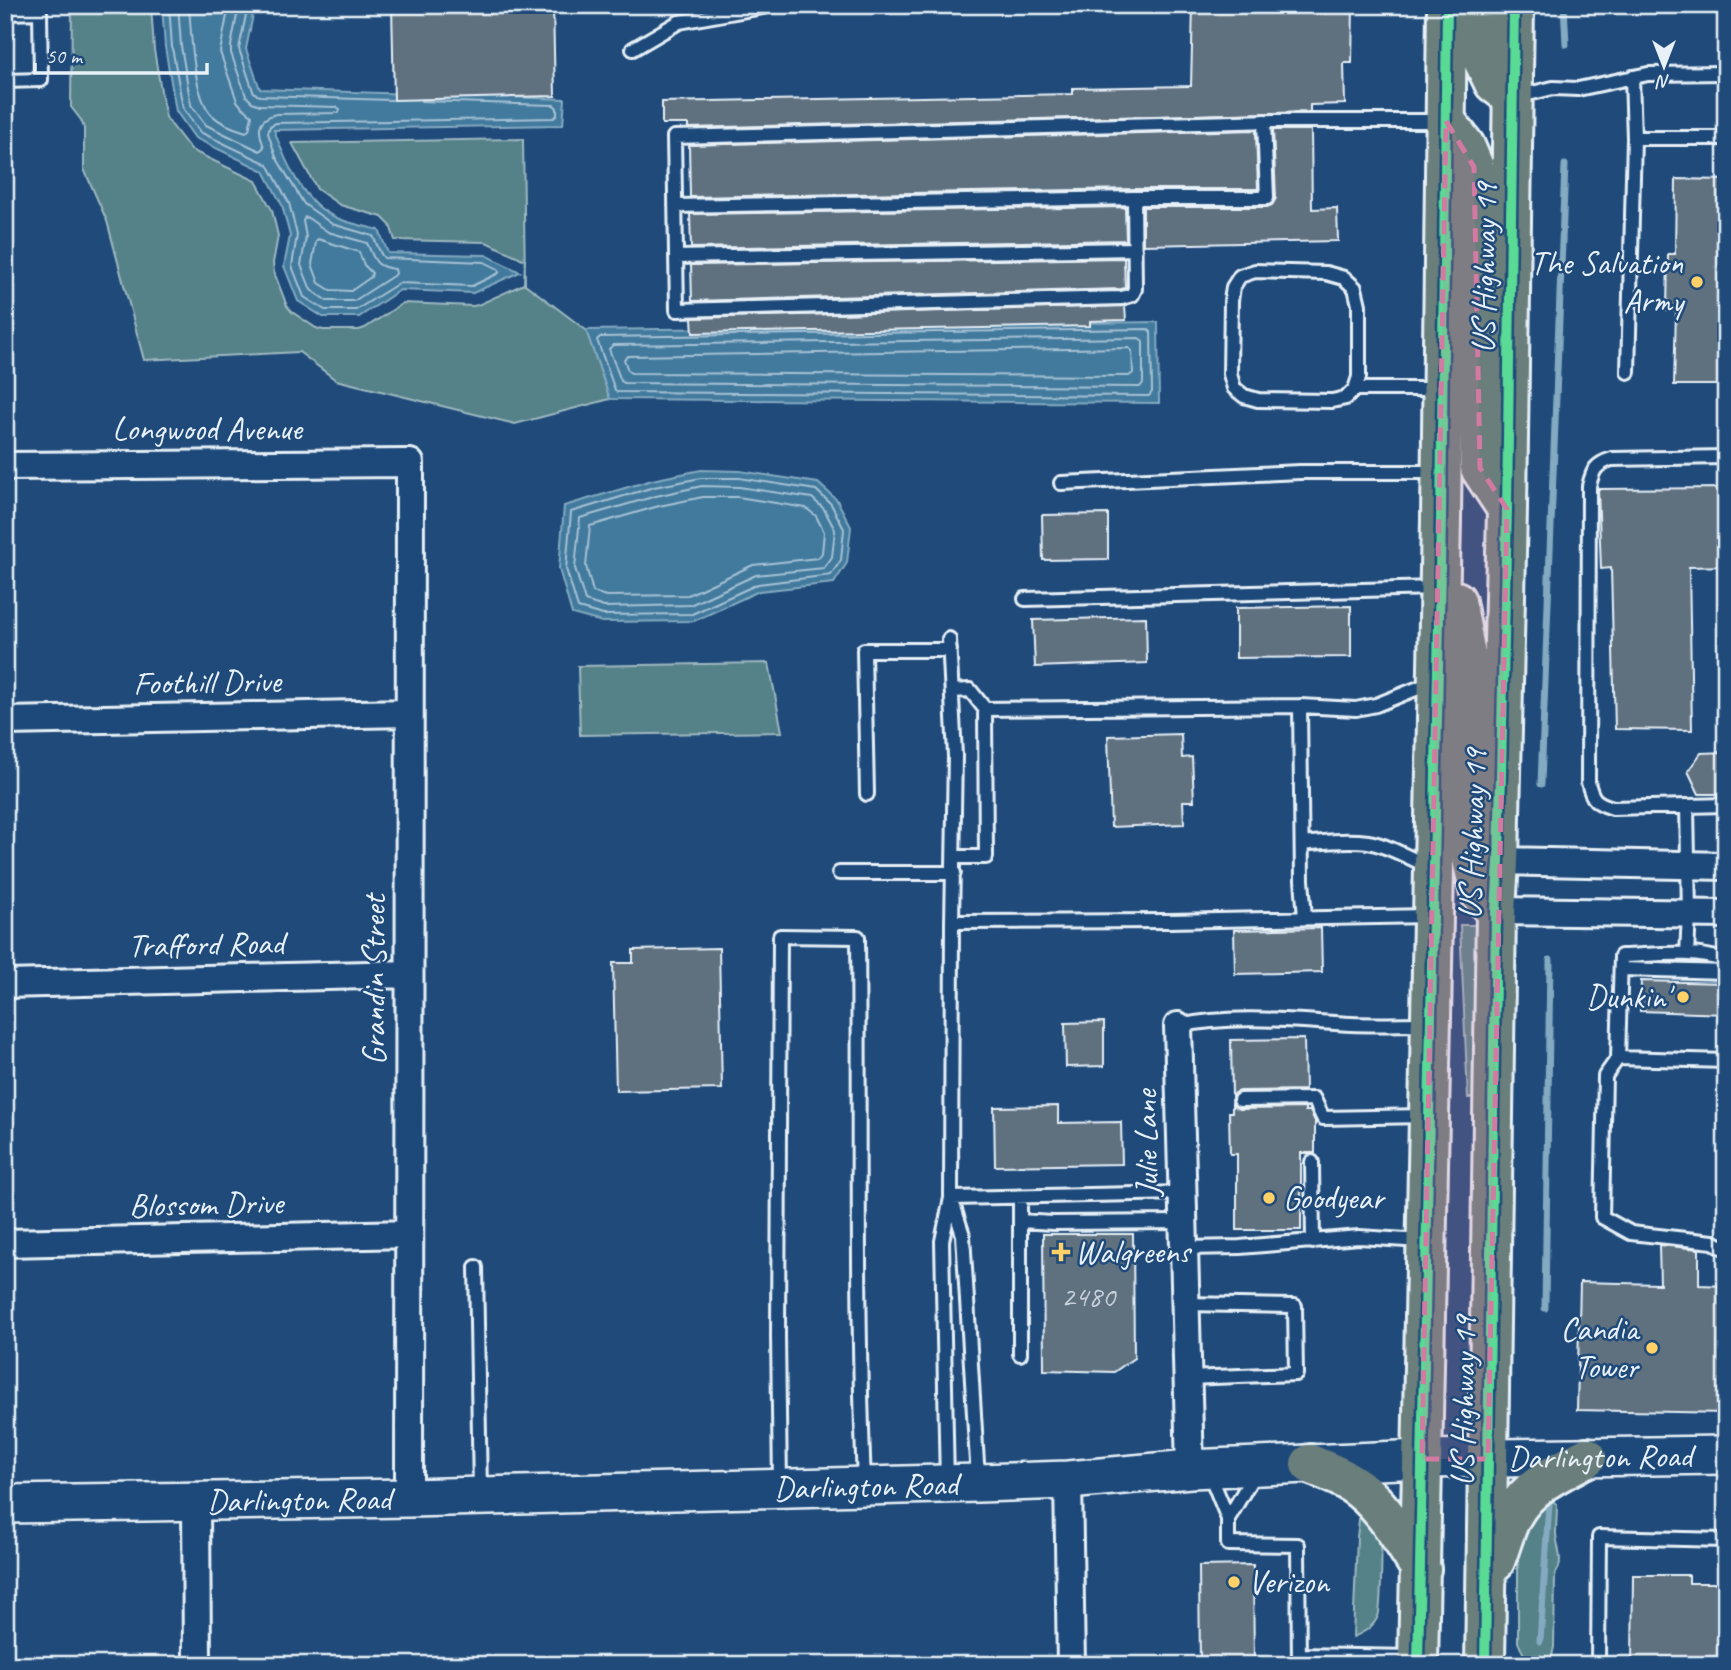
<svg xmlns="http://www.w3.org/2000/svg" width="1731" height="1670" font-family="Caveat,sans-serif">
  <rect width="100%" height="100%" fill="#1f4a7a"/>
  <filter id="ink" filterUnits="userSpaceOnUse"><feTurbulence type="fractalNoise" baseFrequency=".0143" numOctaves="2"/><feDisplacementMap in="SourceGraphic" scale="14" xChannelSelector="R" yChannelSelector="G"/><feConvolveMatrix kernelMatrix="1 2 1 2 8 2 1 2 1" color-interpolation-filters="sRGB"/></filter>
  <g filter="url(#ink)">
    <!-- green -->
    <path fill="#558189" stroke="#9eb9c0" stroke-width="2" d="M 72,5 L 151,5 L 154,50 L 165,114 L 167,119 L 191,150 L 256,181 L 272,210 L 278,236 L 273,263 L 274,272 L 287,306 L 292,312 L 316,328 L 323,330 L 359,330 L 365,328 L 403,303 L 473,306 L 478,305 L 524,284 L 525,260 L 486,242 L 395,240 L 390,225 L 382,217 L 340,205 L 317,189 L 292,143 L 523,139 L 525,284 L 586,330 L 610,399 L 515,424 L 336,380 L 299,352 L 144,360 L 107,221 L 84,169 L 84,128 L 81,120 L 71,107 Z
      M 769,663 L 782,732 L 580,735 L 578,666 Z
      M 1460,925 L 1479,925 L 1474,1098 L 1468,1098 Z
      M 1542,1501 L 1552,1501 L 1557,1504 C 1557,1514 1556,1525 1556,1534 C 1557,1548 1565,1563 1555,1574 L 1554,1647 L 1550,1665 C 1531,1665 1525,1660 1518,1642 L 1518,1532 Z
      M 1360,1511 C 1369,1516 1378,1533 1381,1543 C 1382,1551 1381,1611 1378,1616 C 1374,1627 1363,1633 1353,1637 L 1357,1537 Z"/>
    <!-- water -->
    <path fill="#427a9d" stroke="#84aac1" stroke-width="2" d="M 162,5 L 255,5 L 246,49 L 260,89 L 565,99 L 563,125 L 274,130 C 286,163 303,204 337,218 C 350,224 365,226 379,230 L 388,253 L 486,255 L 520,272 L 473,293 L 400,290 L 359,317 L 323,317 L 298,301 L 284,266 L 290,236 L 282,205 L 264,171 L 195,138 L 176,111 L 165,47 Z
      M 1158,322 L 1159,403 L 610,399 L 586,330 Z
      M 701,470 L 740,471 L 818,483 L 837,500 L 851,527 L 847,563 L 834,583 L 759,591 L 694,621 L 602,622 L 572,614 L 559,569 L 564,506 L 652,480 Z"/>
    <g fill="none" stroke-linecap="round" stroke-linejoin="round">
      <!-- shore -->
      <path stroke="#a6c1d4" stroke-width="2" d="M 169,5 L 172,47 L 183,108 L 200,132 L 267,164 L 270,168 L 289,203 L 297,235 L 292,266 L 304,297 L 325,310 L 356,310 L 399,283 L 472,286 L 499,273 L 498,269 L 484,262 L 384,258 L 381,254 L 373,236 L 332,224 L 304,204 L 276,157 L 268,133 L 270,126 L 276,123 L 554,118 L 557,115 L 557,108 L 554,105 L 421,101
        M 178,5 L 181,46 L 191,105 L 206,125 L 260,151 L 264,147 C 258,131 256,119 276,114 L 339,113 L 340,109 L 337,107 L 260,105 L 252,102 L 246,96 L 231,53 L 231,46 L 239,5
        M 189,5 C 191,32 193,97 212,115 C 220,123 236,129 246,132 L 249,130 L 252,115 L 242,107 L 237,101 L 220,52 L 229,5
        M 248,5 L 239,49 L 253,91 L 257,95 L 261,96 L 392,100
        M 305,217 L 308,218 L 328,232 L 367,243 C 375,260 374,267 395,269 L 396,274 L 354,301 L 327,301 L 311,290 L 301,265 L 306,237 L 303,221 Z
        M 318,239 L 359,252 L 364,265 L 372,273 L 371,277 L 351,291 L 330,290 L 319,283 L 312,264 L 316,242 Z
        M 1148,329 L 1151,332 L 1152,392 L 1149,396 L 617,392 L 615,390 L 597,340 L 600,337 Z
        M 1139,338 L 1143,341 L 1143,383 L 1140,387 L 624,383 L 621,381 L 609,349 L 613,345 Z
        M 1129,348 L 1132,351 L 1133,373 L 1129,376 L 631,373 L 628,371 L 624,359 L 628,356 Z
        M 701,478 L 739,478 L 816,490 L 831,504 L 844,529 L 841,560 L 831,575 L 758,584 L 692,614 L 603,615 L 578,608 L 566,569 L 571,512 L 654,487 Z
        M 702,486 L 739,487 L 812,498 L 824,509 L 835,530 L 832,557 L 824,568 L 756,575 L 690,605 L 604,607 L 585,601 L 575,568 L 580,518 L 656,496 Z
        M 703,497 L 738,497 L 806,508 L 816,516 L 824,532 L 822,553 L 818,558 L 753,565 L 688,595 L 606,596 L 593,592 L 586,566 L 590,526 L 659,506 Z"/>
      <!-- stream -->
      <path stroke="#84aac1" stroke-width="7" d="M 1564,5 L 1566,44
        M 1541,784 L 1565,165
        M 1545,1308 L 1550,960
        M 1540,1641 L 1549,1504"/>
    </g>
    <!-- building -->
    <path fill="#5e707f" stroke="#e8f1f8" stroke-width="2" d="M 392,5 L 553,5 L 555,96 L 394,100 Z
      M 1193,5 L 1353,5 L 1352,63 L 1344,63 L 1345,104 L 1310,105 L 1310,112 L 688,128 L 688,124 L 662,124 L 662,102 L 1073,94 L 1073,88 L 1191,86 Z
      M 1256,130 L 1258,189 L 1134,189 L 690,197 L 689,145 Z
      M 1273,130 L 1311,130 L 1312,209 L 1337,208 L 1338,241 L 1143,245 L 1143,207 L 1267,207 L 1272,205 L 1276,198 Z
      M 1676,179 L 1726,180 L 1726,385 L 1674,385 L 1676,311 L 1667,311 L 1668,254 L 1675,254 Z
      M 1125,207 L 1126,240 L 691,248 L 690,214 Z
      M 1124,258 L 1125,288 L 1121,289 L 692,301 L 691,265 Z
      M 1125,306 L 1126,320 L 1090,321 L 1090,326 L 693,333 L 692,318 Z
      M 1726,488 L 1726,566 L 1689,567 L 1692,730 L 1615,729 L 1611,568 L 1601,569 L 1598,489 Z
      M 1108,514 L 1108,559 L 1043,560 L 1042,515 Z
      M 1351,606 L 1351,657 L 1236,658 L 1236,608 Z
      M 1146,617 L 1147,663 L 1035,667 L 1033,620 Z
      M 1181,734 L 1182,758 L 1192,757 L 1194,801 L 1183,801 L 1184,824 L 1111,827 L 1108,736 Z
      M 1726,752 L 1726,787 L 1723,794 L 1699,794 L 1688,771 L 1701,753 Z
      M 1321,928 L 1322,972 L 1235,974 L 1234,930 Z
      M 719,948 L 722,1089 L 616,1091 L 613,963 L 633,963 L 633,950 Z
      M 1641,981 L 1726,983 L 1726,1014 L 1640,1011 Z
      M 1104,1022 L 1104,1066 L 1066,1067 L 1065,1023 Z
      M 1304,1039 L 1305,1090 L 1240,1091 L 1235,1093 L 1232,1097 L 1231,1040 Z
      M 1232,1104 L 1235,1107 L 1240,1109 L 1305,1108 L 1305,1111 L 1310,1111 L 1315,1121 L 1315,1153 L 1301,1153 L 1301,1230 L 1237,1230 L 1237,1154 L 1230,1154 L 1229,1112 L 1232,1112 Z
      M 1058,1106 L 1058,1123 L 1121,1122 L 1122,1164 L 995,1166 L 994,1107 Z
      M 1043,1234 L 1133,1234 L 1134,1358 L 1114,1372 L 1044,1370 Z
      M 1659,1245 L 1699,1249 L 1699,1285 L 1726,1286 L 1726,1413 L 1577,1410 L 1580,1282 L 1660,1284 Z
      M 1253,1565 L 1254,1665 L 1200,1665 L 1199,1566 Z
      M 1633,1575 L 1689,1575 L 1689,1583 L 1726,1583 L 1726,1665 L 1632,1665 Z"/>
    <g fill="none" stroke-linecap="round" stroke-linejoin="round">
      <!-- lane casing -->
      <g stroke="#e8f1f8" stroke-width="18">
        <path id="lane" d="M 5,13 L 40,12 L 41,80 L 5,81
          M 633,49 L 679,22 L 774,5
          M 1632,77 L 1634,138 L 1726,138
          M 1516,97 L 1553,88 L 1578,89 L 1648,74 L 1726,73
          M 1264,121 L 1267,198 L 1134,198 L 1135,289 L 1132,295 L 1122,298 L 677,310 L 674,137 L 1275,121 L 1442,121
          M 675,206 L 1134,198
          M 676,257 L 1135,249
          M 1628,372 L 1634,138
          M 1355,389 L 1346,398 L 1332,401 L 1258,400 L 1244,396 L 1234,388 L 1230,374 L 1231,301 L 1233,287 L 1240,276 L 1255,271 L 1326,273 L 1344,278 L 1355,288 L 1359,305 L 1359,377 L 1355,389 L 1438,389
          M 1726,457 L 1612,459 C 1596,464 1593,469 1589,486 L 1588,782 C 1592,800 1596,803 1613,808 L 1726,805
          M 1061,483 L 1300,472 L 1437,472
          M 1025,599 L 1435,588
          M 949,639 L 955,756 L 952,922
          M 952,691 L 970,690 L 985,709 L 986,857 L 954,857
          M 1300,706 L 1302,880 L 1305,917
          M 985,709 L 1300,706 L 1356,709 L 1376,705 L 1431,683
          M 867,794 L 864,650 L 950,650
          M 1302,844 C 1323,842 1347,839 1368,842 C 1388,845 1411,859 1430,867
          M 839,873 L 954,873
          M 1687,954 L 1689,914 L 1687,806
          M 1726,961 C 1693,949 1655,955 1621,956 L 1618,1058 L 1605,1076 L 1602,1217 L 1631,1233 L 1713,1242 L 1726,1249
          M 1621,969 L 1726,972
          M 1178,1026 C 1234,1014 1294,1021 1351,1024 C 1376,1025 1402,1024 1427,1024
          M 1618,1058 L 1726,1061
          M 1240,1100 L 1314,1099 L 1323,1118 L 1425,1116
          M 1312,1162 L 1313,1242
          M 1020,1197 L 1020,1354
          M 951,1198 L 963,1235 L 978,1479
          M 951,1198 L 1183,1193
          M 1020,1221 L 1053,1223 L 1183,1222
          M 1184,1248 L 1240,1247 L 1359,1237 L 1422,1241
          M 476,1267 L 480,1492
          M 1185,1304 L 1295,1306 L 1296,1374 L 1187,1378
          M 1209,1472 L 1228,1519 L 1228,1544 L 1298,1545 L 1299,1665
          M 947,1483 L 942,1241 L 951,1198 L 952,922 L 1168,921 L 1429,916
          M 780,1485 L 778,1336 L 780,936 L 858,937 C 860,1118 856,1300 864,1481
          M 1228,1519 L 1256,1471
          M 1299,1655 L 1414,1657
          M 1598,1665 L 1599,1537 L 1726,1540"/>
      </g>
      <!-- street casing -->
      <g stroke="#e8f1f8" stroke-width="32">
        <path id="street" d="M 5,466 L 410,463 L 409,1498
          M 5,721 L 409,713
          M 1499,861 L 1726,866
          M 1496,911 L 1726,914
          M 5,984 L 409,974
          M 1178,1026 L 1190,1469
          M 5,1243 L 409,1234
          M 1068,1480 L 1071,1665
          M 196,1501 L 197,1665"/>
      </g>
      <!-- secondary casing -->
      <g stroke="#e8f1f8" stroke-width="42">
        <g id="secondary">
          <path id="s1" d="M 5,1504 L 409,1498 L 978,1483 L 1068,1480 L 1190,1469 L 1422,1459 L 1726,1455"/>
        </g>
      </g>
      <!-- highway casing -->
      <g stroke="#e8f1f8" stroke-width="44">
        <path id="highway" d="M 1477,5 L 1479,52 L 1494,83 L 1512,97
          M 1446,121 L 1465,146 L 1474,167 L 1477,195 L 1475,284 L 1480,379 L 1480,468 L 1507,509
          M 1456,601 L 1471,682 L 1469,836 L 1473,864 L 1480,893 L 1490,905
          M 1310,1464 C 1324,1470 1339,1475 1351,1483 C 1382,1502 1401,1539 1421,1569
          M 1495,1561 C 1501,1546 1505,1528 1513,1514 C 1529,1485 1559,1472 1587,1457
          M 1418,1665 L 1441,519 L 1447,5
          M 1485,1665 L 1496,911 L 1499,861 L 1507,509 L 1514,5"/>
      </g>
      <!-- lane -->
      <use href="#lane" stroke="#1f4a7a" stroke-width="12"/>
      <!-- street -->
      <use href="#street" stroke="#1f4a7a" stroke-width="26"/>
      <!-- secondary -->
      <use href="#secondary" stroke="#1f4a7a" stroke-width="37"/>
      <!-- highway -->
      <use href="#highway" stroke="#6b7f7c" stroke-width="38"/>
      <!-- cycleway casing -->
      <g stroke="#1f4a7a" stroke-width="15">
        <path id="cycleway" d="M 1418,1665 L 1441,519 L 1447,5
          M 1485,1665 L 1496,911 L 1499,861 L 1507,509 L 1514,5"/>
      </g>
      <!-- cycleway -->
      <use href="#cycleway" stroke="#5adb95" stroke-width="10"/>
    </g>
  </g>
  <!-- marked area -->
  <path fill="#d37aa2" fill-opacity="0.2" stroke="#d37aa2" stroke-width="5" stroke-dasharray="14 9" stroke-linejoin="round" d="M 1446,121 L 1474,167 L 1480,468 L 1507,509 L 1488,1459 L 1422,1459 Z"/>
  <!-- markers -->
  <g fill="#ffd166" stroke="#1f4a7a" stroke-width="2.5">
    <circle cx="1697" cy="282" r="7"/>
    <circle cx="1683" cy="997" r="7"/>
    <circle cx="1269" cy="1198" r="7"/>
    <path d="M1057.5 1241.5h7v7h7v7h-7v7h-7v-7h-7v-7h7z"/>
    <circle cx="1652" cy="1348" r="7"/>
    <circle cx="1234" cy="1582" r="7"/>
  </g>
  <g text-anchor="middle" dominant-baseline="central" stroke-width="5" stroke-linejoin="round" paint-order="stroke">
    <!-- number labels -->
    <g font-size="30" fill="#c6d1da">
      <text x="1088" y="1296">2480</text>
    </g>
    <!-- poi labels -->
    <g font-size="33" fill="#e8f1f8" stroke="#1f4a7a" text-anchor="end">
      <text x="1683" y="263">The Salvation<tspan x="1683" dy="38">Army</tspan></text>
      <text x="1669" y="997">Dunkin'</text>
      <text x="1283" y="1198" text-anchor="start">Goodyear</text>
      <text x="1075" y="1252" text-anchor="start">Walgreens</text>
      <text x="1638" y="1329">Candia<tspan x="1638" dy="38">Tower</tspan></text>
      <text x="1248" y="1582" text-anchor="start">Verizon</text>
    </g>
    <!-- street labels -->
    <g font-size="33" fill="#e8f1f8" stroke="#1f4a7a">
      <text transform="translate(1484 268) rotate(-89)">US Highway 19</text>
      <text x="207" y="429">Longwood Avenue</text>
      <text transform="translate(207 682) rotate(-1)">Foothill Drive</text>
      <text transform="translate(1472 834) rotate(-88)">US Highway 19</text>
      <text transform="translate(206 944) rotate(-1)">Trafford Road</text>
      <text transform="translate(374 980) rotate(-90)">Grandin Street</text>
      <text transform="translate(1146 1143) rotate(-91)">Julie Lane</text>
      <text transform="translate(206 1204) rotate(-1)">Blossom Drive</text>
      <text transform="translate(1463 1401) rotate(-89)">US Highway 19</text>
      <text stroke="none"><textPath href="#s1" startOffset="1596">Darlington Road</textPath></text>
      <text stroke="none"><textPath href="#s1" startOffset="861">Darlington Road</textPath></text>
      <text stroke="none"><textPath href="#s1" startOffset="294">Darlington Road</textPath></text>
    </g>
  </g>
  <!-- margin -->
  <rect width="1731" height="1670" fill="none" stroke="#1f4a7a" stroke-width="28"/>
  <rect x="14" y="14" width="1703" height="1642" fill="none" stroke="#e8f1f8" stroke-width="2.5" filter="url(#ink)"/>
  <!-- north arrow -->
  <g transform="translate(1664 66) rotate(180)" stroke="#1f4a7a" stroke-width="5" paint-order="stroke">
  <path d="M0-5L12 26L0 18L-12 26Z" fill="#e8f1f8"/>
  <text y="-10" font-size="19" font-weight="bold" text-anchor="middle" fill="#e8f1f8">N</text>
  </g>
  <!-- scale -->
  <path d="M35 63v10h172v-10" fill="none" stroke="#e8f1f8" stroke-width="3.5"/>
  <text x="46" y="63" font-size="21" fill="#e8f1f8" stroke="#1f4a7a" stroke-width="5" paint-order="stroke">50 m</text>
</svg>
